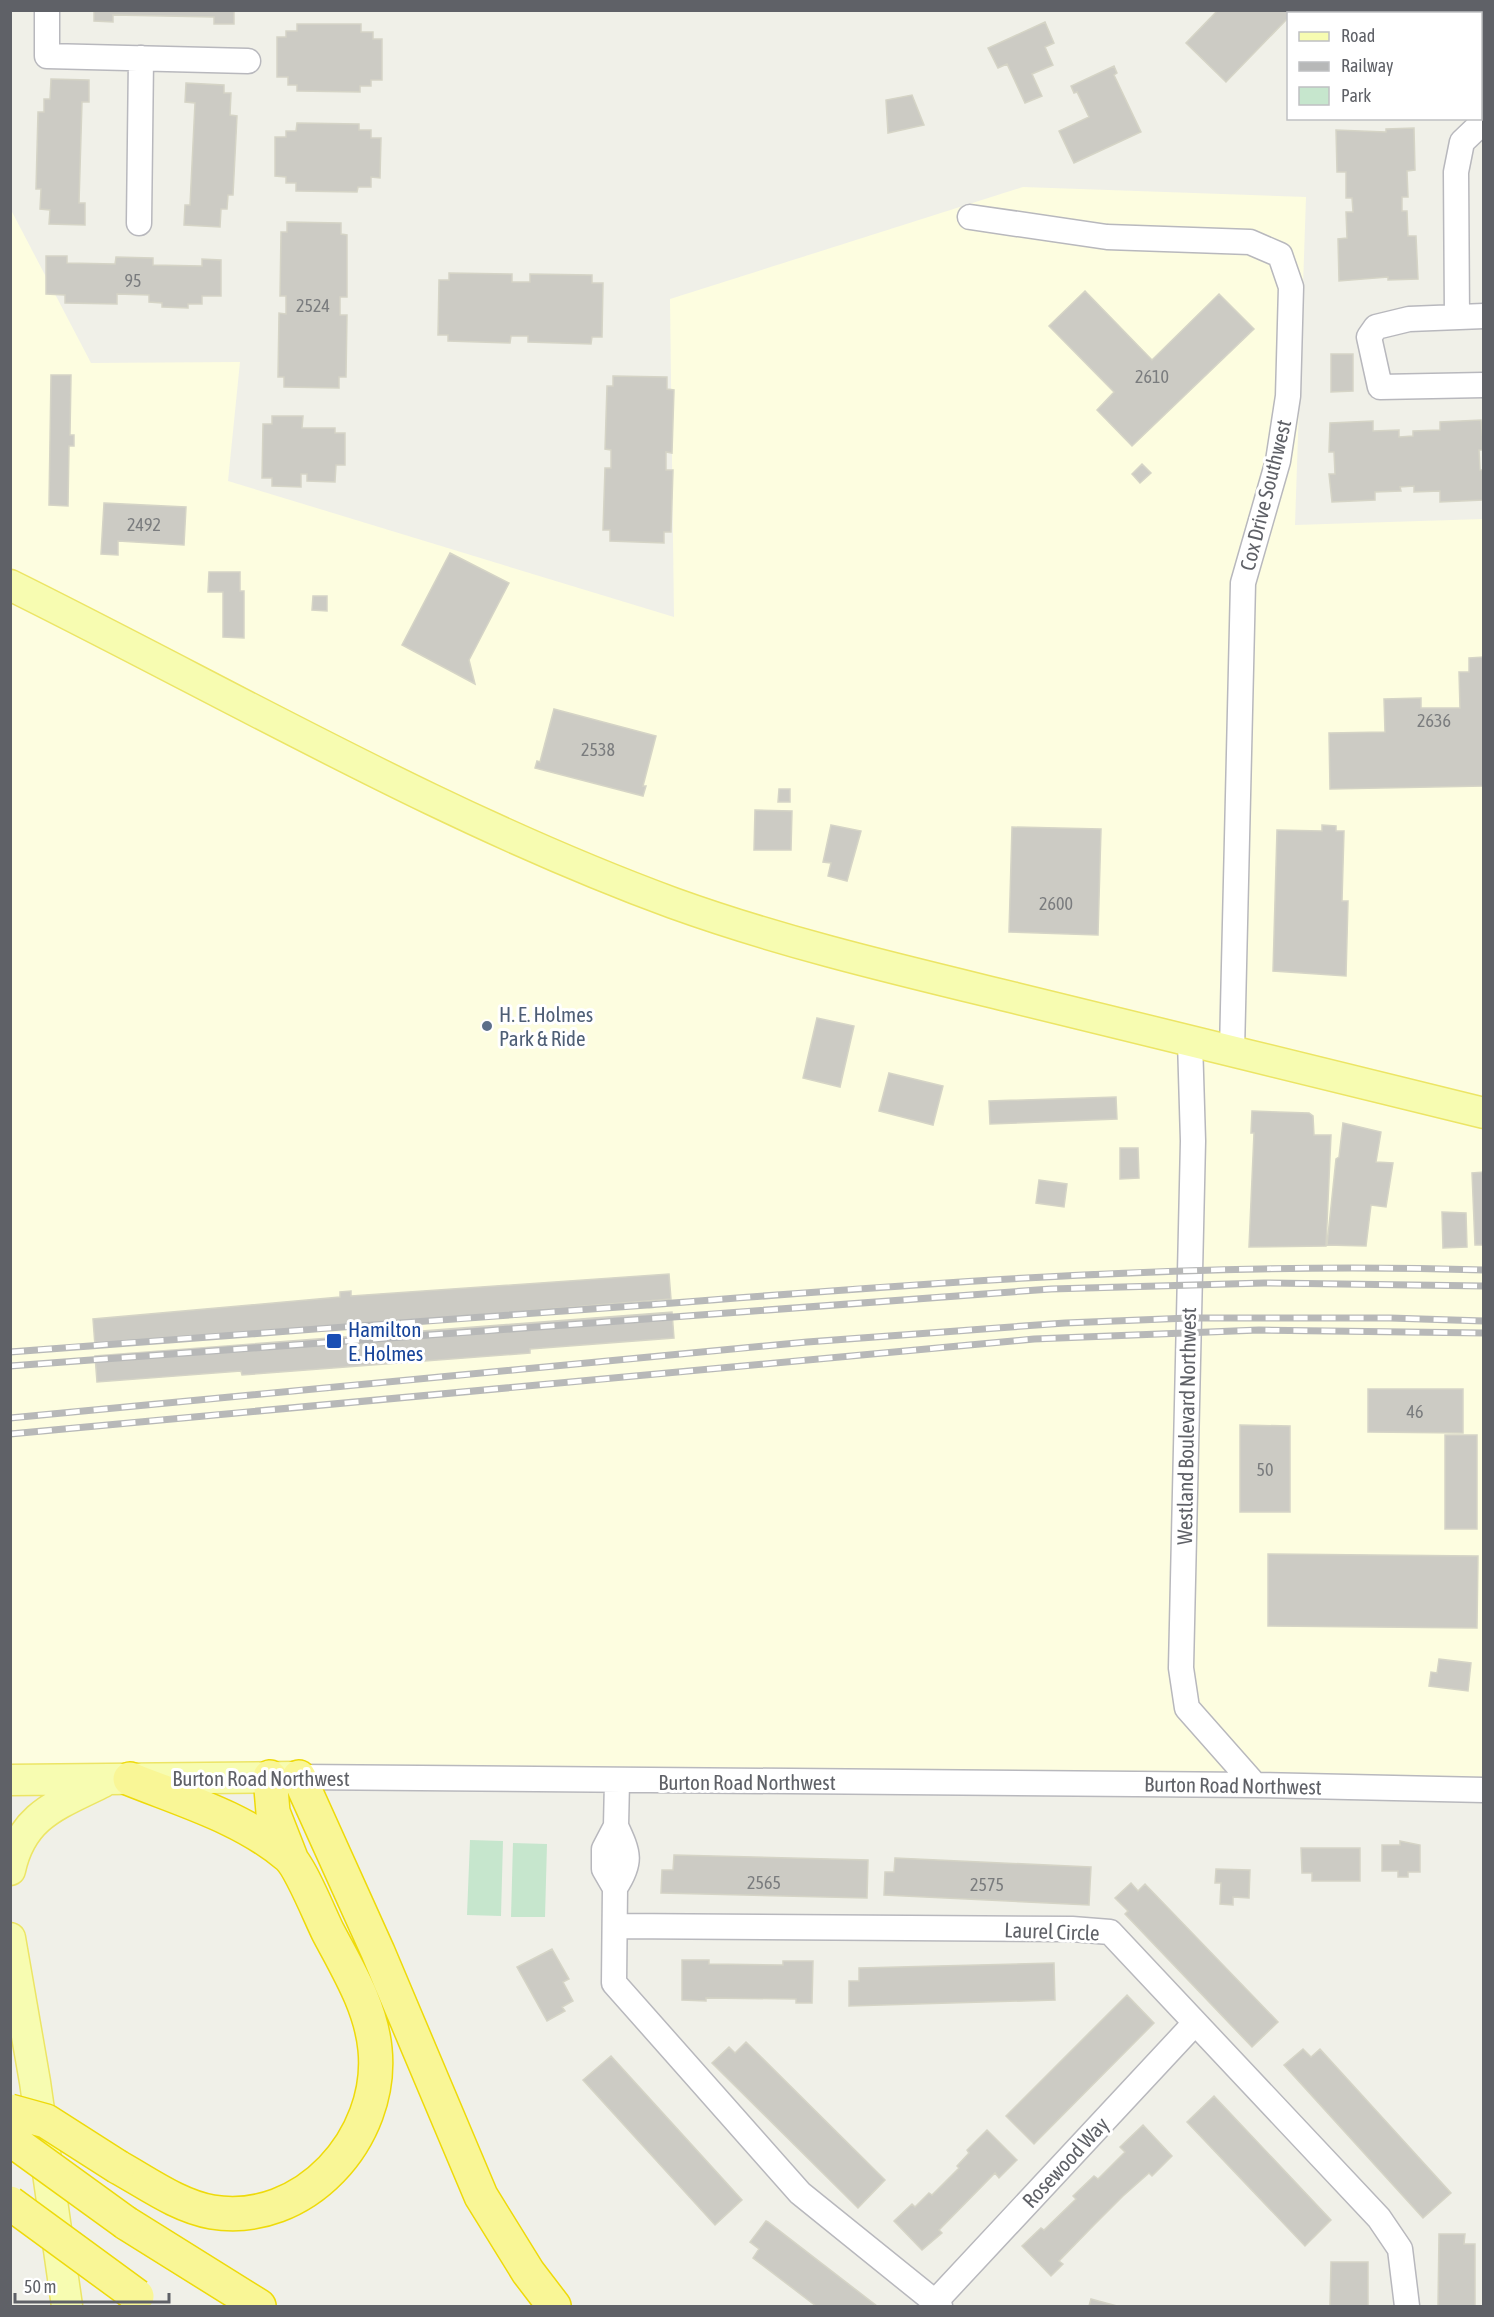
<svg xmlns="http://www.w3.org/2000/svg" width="1494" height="2317" font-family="'Asap Condensed',sans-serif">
  <rect width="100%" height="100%" fill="#f0f0e8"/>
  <!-- commercial -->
  <path fill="#fdfde0" d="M 1023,187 L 1306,197 L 1295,525 L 1483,519 L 1483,1785 L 11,1767 L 10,208 L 91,363 L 240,362 L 228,481 L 674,617 L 670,299 Z"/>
  <!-- green -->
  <path fill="#c6e6cd" d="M 470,1840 L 503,1841 L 501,1916 L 467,1915 Z
    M 513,1843 L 547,1844 L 545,1917 L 511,1917 Z"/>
  <!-- building -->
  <path fill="#cccbc4" stroke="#d5d4c6" stroke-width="1.5" d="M 94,10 L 234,10 L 234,24 L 214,24 L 214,17 L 113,15 L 113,22 L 94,21 Z
    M 1218,10 L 1295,10 L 1288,14 L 1288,18 L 1226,82 L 1186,43 Z
    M 1374,10 L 1433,10 L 1430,14 L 1378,14 Z
    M 1045,22 L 1054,43 L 1045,47 L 1053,65 L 1032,74 L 1042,96 L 1025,103 L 1007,64 L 998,68 L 988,48 Z
    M 297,24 L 361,24 L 361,32 L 373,32 L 373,39 L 382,39 L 382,80 L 371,80 L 371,86 L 360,86 L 360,92 L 297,91 L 297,85 L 288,85 L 288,77 L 277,77 L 277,37 L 286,37 L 286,31 L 297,31 Z
    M 1114,66 L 1117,73 L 1114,75 L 1141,132 L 1074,163 L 1059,131 L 1089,117 L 1077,92 L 1074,93 L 1071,86 Z
    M 51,79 L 89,80 L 89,102 L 82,102 L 79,203 L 85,203 L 85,225 L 49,224 L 50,210 L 40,209 L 41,189 L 36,189 L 38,112 L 44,112 L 44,99 L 50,99 Z
    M 186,83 L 224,85 L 224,93 L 231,93 L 230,115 L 237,116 L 233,195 L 228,195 L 227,209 L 221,209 L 220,227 L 184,225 L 185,205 L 190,205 L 195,103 L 185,102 Z
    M 912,95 L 924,125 L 888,133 L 886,100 Z
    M 297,123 L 359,124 L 359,130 L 371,130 L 371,138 L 381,138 L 380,178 L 371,177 L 371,187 L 358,187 L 357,192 L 296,191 L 296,183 L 286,183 L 286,177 L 275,176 L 275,137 L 286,137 L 286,131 L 296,131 Z
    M 1414,128 L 1415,170 L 1407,171 L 1408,197 L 1402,197 L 1402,211 L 1407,211 L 1408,236 L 1416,236 L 1418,279 L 1388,280 L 1388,277 L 1339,281 L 1338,239 L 1347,238 L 1346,212 L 1353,212 L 1352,198 L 1346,198 L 1346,172 L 1337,172 L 1336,130 L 1386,132 L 1386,129 Z
    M 287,222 L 341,223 L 341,234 L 347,235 L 347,297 L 340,297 L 340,315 L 347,315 L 346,377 L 339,377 L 339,388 L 284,387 L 284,377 L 278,377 L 279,313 L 286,314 L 286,296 L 280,296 L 281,232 L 287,232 Z
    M 46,256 L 67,256 L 67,263 L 115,264 L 116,257 L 153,258 L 153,265 L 202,266 L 202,259 L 221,260 L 221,296 L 202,296 L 202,304 L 188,304 L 188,308 L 162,307 L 162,303 L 149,302 L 149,295 L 117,294 L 117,304 L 65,303 L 65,295 L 46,294 Z
    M 449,273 L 512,274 L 512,282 L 530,282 L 530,274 L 592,275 L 592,283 L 603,283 L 602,337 L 592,337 L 591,344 L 528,342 L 528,336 L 511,336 L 510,343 L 448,341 L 448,335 L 438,335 L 439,280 L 449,280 Z
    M 1085,291 L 1152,360 L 1219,294 L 1254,329 L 1132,446 L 1097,410 L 1114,392 L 1049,326 Z
    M 1331,354 L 1353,354 L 1353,391 L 1331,392 Z
    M 51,375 L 71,375 L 70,435 L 74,435 L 74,446 L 69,446 L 68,506 L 49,505 Z
    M 613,376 L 667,377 L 667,389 L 674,390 L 672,453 L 666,452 L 666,470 L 673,470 L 671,532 L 664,532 L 664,543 L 610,541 L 610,530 L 603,530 L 605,468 L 611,468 L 611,450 L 605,449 L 607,386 L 613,386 Z
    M 272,416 L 303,416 L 302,428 L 335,428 L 335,433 L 345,433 L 345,465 L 336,465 L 335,482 L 307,481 L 307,474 L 301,474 L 301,487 L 272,486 L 272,478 L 262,478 L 263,424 L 272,424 Z
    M 1481,420 L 1484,450 L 1479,450 L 1480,470 L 1484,470 L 1483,500 L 1440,502 L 1440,491 L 1414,492 L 1414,486 L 1400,487 L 1401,491 L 1375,492 L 1375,500 L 1332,502 L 1329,474 L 1335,474 L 1334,452 L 1329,452 L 1330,423 L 1373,421 L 1373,431 L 1399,430 L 1399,437 L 1413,436 L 1413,431 L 1440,430 L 1440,422 Z
    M 1142,464 L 1151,473 L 1140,483 L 1132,474 Z
    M 104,503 L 186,507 L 184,545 L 118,541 L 118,555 L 101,554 Z
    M 450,553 L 509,583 L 469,660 L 475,684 L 402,645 Z
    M 209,572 L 240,572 L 240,591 L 244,591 L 244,638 L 223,637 L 223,592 L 208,592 Z
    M 313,596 L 327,596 L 327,611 L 312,610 Z
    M 1484,657 L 1484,786 L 1330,789 L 1329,733 L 1385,732 L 1384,699 L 1421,698 L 1421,708 L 1460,708 L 1459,672 L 1469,672 L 1469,658 Z
    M 554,709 L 656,736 L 643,786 L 646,786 L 643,796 L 535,768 L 537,761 L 540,762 Z
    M 779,789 L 790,789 L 790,802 L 778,802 Z
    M 755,810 L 792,811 L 791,850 L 754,850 Z
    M 831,825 L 861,831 L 847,881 L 828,876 L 831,863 L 823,862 Z
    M 1322,825 L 1336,826 L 1336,831 L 1344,831 L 1342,901 L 1348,901 L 1346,976 L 1273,971 L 1277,830 L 1322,831 Z
    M 1012,827 L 1101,829 L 1098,935 L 1009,932 Z
    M 817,1018 L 854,1026 L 840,1087 L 803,1078 Z
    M 889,1073 L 943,1086 L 933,1125 L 879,1111 Z
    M 1116,1097 L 1117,1119 L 990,1124 L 989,1101 Z
    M 1252,1111 L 1309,1113 L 1313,1116 L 1314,1135 L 1331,1135 L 1326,1246 L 1249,1247 L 1254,1133 L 1251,1133 Z
    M 1343,1123 L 1381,1132 L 1376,1162 L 1393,1163 L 1386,1207 L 1371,1205 L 1366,1246 L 1327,1245 L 1336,1159 L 1339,1157 Z
    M 1120,1148 L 1138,1148 L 1139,1178 L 1120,1179 Z
    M 1484,1172 L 1484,1245 L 1475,1245 L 1472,1173 Z
    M 1039,1180 L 1067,1184 L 1064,1207 L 1036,1203 Z
    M 1442,1212 L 1466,1213 L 1467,1247 L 1443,1248 Z
    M 669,1274 L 671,1299 L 95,1346 L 93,1319 L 340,1297 L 340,1292 L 351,1291 L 351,1296 Z
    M 672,1312 L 674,1338 L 530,1349 L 530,1353 L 242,1375 L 241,1371 L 97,1382 L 95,1356 Z
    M 1368,1389 L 1463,1389 L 1463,1433 L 1368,1432 Z
    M 1240,1425 L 1290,1426 L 1290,1512 L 1240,1512 Z
    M 1445,1435 L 1477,1435 L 1477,1529 L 1445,1529 Z
    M 1268,1554 L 1478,1556 L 1477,1628 L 1268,1626 Z
    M 1439,1659 L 1471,1663 L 1468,1691 L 1429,1686 L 1431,1672 L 1437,1673 Z
    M 1400,1841 L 1420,1845 L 1420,1872 L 1408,1872 L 1408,1877 L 1398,1877 L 1398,1871 L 1382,1871 L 1382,1845 L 1400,1845 Z
    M 1301,1848 L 1360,1848 L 1360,1881 L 1312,1881 L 1312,1873 L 1302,1873 Z
    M 674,1855 L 868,1860 L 867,1898 L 661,1893 L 662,1870 L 673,1870 Z
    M 895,1858 L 1091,1867 L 1089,1905 L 884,1895 L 885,1872 L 894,1872 Z
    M 1216,1869 L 1250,1870 L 1249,1898 L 1233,1897 L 1233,1905 L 1220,1904 L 1221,1883 L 1215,1883 Z
    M 1131,1883 L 1138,1891 L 1145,1884 L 1278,2022 L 1252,2047 L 1125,1914 L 1128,1911 L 1115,1898 Z
    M 552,1949 L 569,1979 L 563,1982 L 573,2001 L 562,2007 L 565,2011 L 547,2021 L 517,1967 Z
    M 682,1960 L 709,1960 L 709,1964 L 783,1965 L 783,1961 L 813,1961 L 812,2003 L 796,2003 L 796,1999 L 706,1998 L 706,2001 L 682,2000 Z
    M 1054,1963 L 1055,2000 L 849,2006 L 849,1981 L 859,1981 L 859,1968 Z
    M 1127,1995 L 1154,2023 L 1034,2144 L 1006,2116 Z
    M 746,2042 L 885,2180 L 858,2208 L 712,2063 L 729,2047 L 735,2053 Z
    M 1303,2049 L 1311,2057 L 1320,2049 L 1451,2193 L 1423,2218 L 1284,2065 Z
    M 611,2056 L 742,2200 L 715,2225 L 583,2080 Z
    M 1214,2096 L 1331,2220 L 1305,2246 L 1187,2122 Z
    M 1143,2125 L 1172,2156 L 1152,2176 L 1149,2173 L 1123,2196 L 1094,2225 L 1059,2261 L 1063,2264 L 1051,2276 L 1022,2246 L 1041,2228 L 1044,2230 L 1076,2199 L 1073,2196 L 1094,2176 L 1098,2179 L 1125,2152 L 1120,2147 Z
    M 987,2130 L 1017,2160 L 999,2178 L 995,2173 L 939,2230 L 942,2233 L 922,2250 L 894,2221 L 912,2204 L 915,2207 L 929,2193 L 932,2195 L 959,2168 L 957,2166 L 969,2153 L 967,2150 Z
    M 766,2221 L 768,2222 L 877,2306 L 816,2306 L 753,2258 L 759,2249 L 750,2242 Z
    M 1439,2234 L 1465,2234 L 1464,2244 L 1475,2244 L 1475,2306 L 1438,2306 Z
    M 1331,2262 L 1368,2262 L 1368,2306 L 1330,2306 Z
    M 1091,2299 L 1117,2306 L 1089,2306 Z"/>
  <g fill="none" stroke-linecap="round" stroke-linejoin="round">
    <!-- minor casing -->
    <g stroke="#b8b8bd" stroke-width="27">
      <path id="minor" d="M 47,10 L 47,56 L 248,61
        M 970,217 L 1107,237 L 1250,242 L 1280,255 L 1291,287 L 1288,396 L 1278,461 L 1243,583 L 1232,1051
        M 139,223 L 141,58
        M 1484,316 L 1409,319 L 1376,327 L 1369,337 L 1380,387 L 1484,385
        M 1457,317 L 1456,172 L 1462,142 L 1484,121
        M 1190,1041 L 1193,1141 L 1181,1668 L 1187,1708 L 1255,1785
        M 299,1777 L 1255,1785 L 1484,1790
        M 617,1781 L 616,1826 L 604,1849 L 604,1869 L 615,1888 L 614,1983 L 800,2193 L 940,2306
        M 615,1888 C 632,1862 629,1854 616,1826
        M 615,1926 L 1072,1929 L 1110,1932 L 1379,2218 L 1400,2249 L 1407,2306
        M 935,2302 L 1195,2023"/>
    </g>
    <!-- major casing -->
    <g stroke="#ece565" stroke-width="33">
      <path id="major" d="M 10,585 C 230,694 442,818 673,903 C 784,943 900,970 1015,998 C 1171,1037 1328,1074 1484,1113
        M 10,1780 L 295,1777
        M 10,1870 C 22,1815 57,1805 103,1782
        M 10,1938 L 35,2082 L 67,2306"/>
    </g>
    <!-- highway casing -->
    <g stroke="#eeda0a" stroke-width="36">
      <path id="highway" d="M 270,1777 L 273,1812 L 291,1858
        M 299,1777 L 378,1952 L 481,2196 L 528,2272 L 554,2306
        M 118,2167 C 147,2183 178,2206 212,2212 C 304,2227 384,2138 375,2049 C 371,2007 348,1970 328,1932 C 320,1916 300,1866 288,1856 C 243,1818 185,1801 130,1779
        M 126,2223 L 259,2306"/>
    </g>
    <!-- minor -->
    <use href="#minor" stroke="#fff" stroke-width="24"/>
    <!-- major -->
    <use href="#major" stroke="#f7fcb1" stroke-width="30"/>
    <!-- highway -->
    <use href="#highway" stroke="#f9f696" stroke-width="33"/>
    <!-- rail casing -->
    <g stroke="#b7b8b8" stroke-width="7">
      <path id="rail" d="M 10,1352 C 222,1335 435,1321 647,1305 C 928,1283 1201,1261 1484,1270
        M 10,1366 L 1051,1289 L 1264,1283 L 1484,1286
        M 10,1418 L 807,1342 L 1065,1323 L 1189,1318 L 1390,1318 L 1484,1321
        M 10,1434 L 1034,1339 L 1259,1330 L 1484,1333"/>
    </g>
    <!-- rail -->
    <use href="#rail" stroke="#fff" stroke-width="4.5" stroke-dasharray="14" stroke-linecap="butt"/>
    <!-- highway-bridge casing -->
    <g stroke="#eeda0a" stroke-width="36" stroke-linecap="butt">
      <path id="highway-bridge" d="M 10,2111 L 46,2121 L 118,2167
        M 10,2139 L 126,2223
        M 10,2203 L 137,2296"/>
    </g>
    <!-- highway-bridge -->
    <use href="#highway-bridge" stroke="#f9f696" stroke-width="33"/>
  </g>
  <!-- markers -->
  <circle fill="#5c6f8a" stroke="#fff" stroke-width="2" cx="487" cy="1026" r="6"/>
  <rect fill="#1a4fb4" stroke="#fff" stroke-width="2" x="326" y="1333" width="16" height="16" rx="3"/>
  <g text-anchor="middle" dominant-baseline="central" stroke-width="6" stroke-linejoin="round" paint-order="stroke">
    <!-- number labels -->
    <g font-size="18" fill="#7a7c7e">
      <text x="133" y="280">95</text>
      <text x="313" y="305">2524</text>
      <text x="1152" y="376">2610</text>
      <text x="144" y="524">2492</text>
      <text x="1434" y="720">2636</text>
      <text x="598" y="749">2538</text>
      <text x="1056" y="903">2600</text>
      <text x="1415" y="1411">46</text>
      <text x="1265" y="1469">50</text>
      <text x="764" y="1882">2565</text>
      <text x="987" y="1884">2575</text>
    </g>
    <!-- street labels -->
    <g font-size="21" fill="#5f6167" stroke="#fff">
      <text transform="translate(1265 495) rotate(-76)">Cox Drive Southwest</text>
      <text transform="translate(1186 1426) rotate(-89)">Westland Boulevard Northwest</text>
      <text x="261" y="1778">Burton Road Northwest</text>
      <text x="747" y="1782">Burton Road Northwest</text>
      <text transform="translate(1233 1785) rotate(1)">Burton Road Northwest</text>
      <text transform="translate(1052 1931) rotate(2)">Laurel Circle</text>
      <text transform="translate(1065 2162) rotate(-47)">Rosewood Way</text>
    </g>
    <!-- service labels -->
    <g font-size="21" fill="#4e5e75" stroke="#fff" text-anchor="start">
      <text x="499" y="1014">H. E. Holmes<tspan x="499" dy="24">Park &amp; Ride</tspan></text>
    </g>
    <!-- transit labels -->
    <g font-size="21" fill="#164399" stroke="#fff" text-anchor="start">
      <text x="348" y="1329">Hamilton<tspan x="348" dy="24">E. Holmes</tspan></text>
    </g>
  </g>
  <!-- border -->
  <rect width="1494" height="2317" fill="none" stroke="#5f6167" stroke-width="24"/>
  <!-- legend -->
  <rect x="1287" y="12" width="195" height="108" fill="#ffffff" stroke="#bfc0c2" stroke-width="1.5"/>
  <rect x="1299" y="32" width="30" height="9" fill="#f7fcb1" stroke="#bfc0c2" stroke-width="1.5"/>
  <text x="1341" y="42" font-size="18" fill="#5f6167">Road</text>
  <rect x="1299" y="62" width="30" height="9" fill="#b7b8b8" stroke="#bfc0c2" stroke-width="1.5"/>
  <text x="1341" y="72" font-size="18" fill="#5f6167">Railway</text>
  <rect x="1299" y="87" width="30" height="18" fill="#c6e6cd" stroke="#bfc0c2" stroke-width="1.5"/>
  <text x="1341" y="102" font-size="18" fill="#5f6167">Park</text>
  <!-- scale -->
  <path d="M15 2293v9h154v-9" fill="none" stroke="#5f6167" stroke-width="3"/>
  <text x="24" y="2293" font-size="18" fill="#5f6167" stroke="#ffffff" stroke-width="4.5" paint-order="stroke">50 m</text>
</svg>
